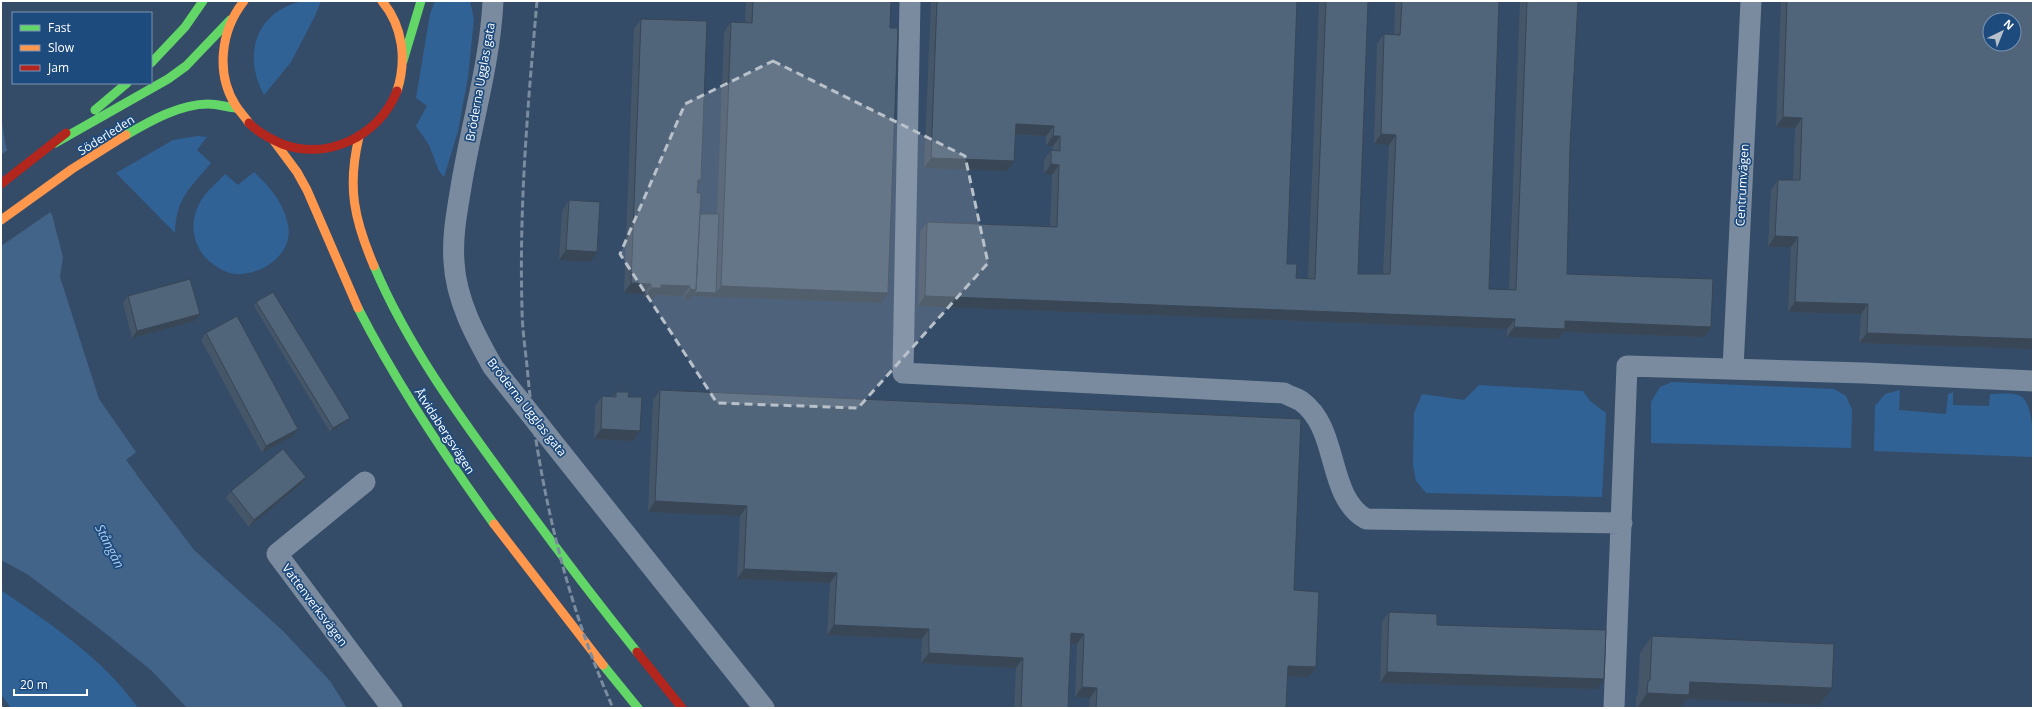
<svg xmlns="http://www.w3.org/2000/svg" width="2034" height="709" font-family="'Open Sans',sans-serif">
  <rect width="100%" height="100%" fill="#344c68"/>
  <!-- green -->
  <path fill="#316296" d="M 304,1 L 321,1 L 315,16 L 291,62 L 264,95 C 242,55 256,10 304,1 Z
    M 435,1 L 470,1 L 474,19 L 468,77 L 458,131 L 444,177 L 439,171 L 429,145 L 416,126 L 427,106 L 416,98 L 430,14 Z
    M 197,136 L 207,137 L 197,150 L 211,163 C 190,188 176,198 175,233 L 116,173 L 173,140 Z
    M 254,172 C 269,186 284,203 288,225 C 294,254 261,276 235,274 C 225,273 215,266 208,260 C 190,243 189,216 204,196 C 210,188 218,182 225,174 L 238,185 Z
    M 1672,382 L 1834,389 L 1846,396 L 1852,410 L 1851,448 L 1651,443 L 1651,402 L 1660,387 Z
    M 1479,385 L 1583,391 L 1590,401 L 1606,413 L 1602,497 L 1426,493 L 1416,481 L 1413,465 L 1414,413 L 1422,394 L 1464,400 Z
    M 1900,390 L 1899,410 L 1946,414 L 1948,394 L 1953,392 L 1953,405 L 1989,406 L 1990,394 C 1999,394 2012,392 2021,396 C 2034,406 2033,439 2033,457 L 1874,451 L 1875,406 L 1885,394 Z
    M 1,590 C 50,624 103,658 138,708 L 11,708 L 1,694 Z"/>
  <!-- water -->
  <path fill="#436489" d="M 1,116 L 6,148 L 52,215 L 63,257 L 60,277 L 99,399 L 136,452 L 126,460 L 194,550 L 283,631 L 330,681 L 347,708 L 187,708 L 151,670 L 100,629 L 27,574 L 1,560 Z"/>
  <!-- pier -->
  <path fill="#344c68" d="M 9,149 L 52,211 L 1,246 L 1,155 Z
    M 138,472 L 176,524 L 175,525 L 136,474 Z"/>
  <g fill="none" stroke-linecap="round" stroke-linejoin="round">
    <!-- street -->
    <path stroke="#7a8b9f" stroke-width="21" d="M 493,1 C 490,64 471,125 461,187 C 457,212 452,236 454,262 C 456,300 475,335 493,367 L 764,708
      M 910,1 L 903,373 L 1284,393 C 1289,396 1296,398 1301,401 C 1340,429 1326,496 1366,519 L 1622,523
      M 1733,368 L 1751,1
      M 365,482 L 277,554 L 392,708
      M 1614,708 L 1627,366 L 1864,373 L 2033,381"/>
    <!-- fast -->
    <path stroke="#63d668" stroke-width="9" d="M 403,61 L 421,1
      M 151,63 L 185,27 L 203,1
      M 95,110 L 127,83
      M 126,135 C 150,121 180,104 208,104 C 217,104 227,107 236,108
      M 55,143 L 168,79 L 186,66 L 230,20
      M 374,266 C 407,344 457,413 507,481 C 549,539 592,596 637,652
      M 358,308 C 397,384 444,455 494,524
      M 603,665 L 638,708"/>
    <!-- slow -->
    <path stroke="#ff974d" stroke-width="9" d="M 244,1 C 221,30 215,73 236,106 C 240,112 245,117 249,123
      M 382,1 C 403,26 407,60 397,91
      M 359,137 C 347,187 354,219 374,266
      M 274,141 L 297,172 L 307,190 L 358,308
      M 1,220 L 72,169 L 126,135
      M 494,524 L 603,665"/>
    <!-- jam -->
    <path stroke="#b3261e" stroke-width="9" d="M 249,123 C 257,132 271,139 282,144 C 328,161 379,136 397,91
      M 1,184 L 66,133
      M 637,652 L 682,708"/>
    <!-- rail -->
    <path stroke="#7b8c9f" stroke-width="3" stroke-dasharray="7 3" stroke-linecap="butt" d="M 537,1 C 528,103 519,205 522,308 C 522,327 525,347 527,366 C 537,480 566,603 613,708"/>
  </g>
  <!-- wall -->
  <path fill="#455669" d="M 746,1 L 891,1 L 881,303 L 692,296 L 689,300 L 683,299 L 683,296 L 656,295 L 654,298 L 644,298 L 644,294 L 624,293 L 634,29 L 641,19 L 697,186 L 697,193 L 700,214 L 717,214 L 724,32 L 731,22 L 745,22 Z
    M 931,1 L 1297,1 L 1287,264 L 1296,278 L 1308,278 L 1319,1 L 1368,1 L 1358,274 L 1383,274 L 1389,145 L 1374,144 L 1377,44 L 1384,34 L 1394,35 L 1395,1 L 1499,1 L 1489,289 L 1509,290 L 1520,1 L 1578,1 L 1570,147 L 1567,274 L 1711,327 L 1704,337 L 1563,332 L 1558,339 L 1507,337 L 1507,329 L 918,306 L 920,232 L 927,222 L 1050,226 L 1052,175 L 1044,174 L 1044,160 L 1051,150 L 1053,150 L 1053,146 L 1046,146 L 1046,136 L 1015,135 L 1007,171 L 924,168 Z
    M 1781,1 L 2033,1 L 2033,349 L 1859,343 L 1861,314 L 1788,312 L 1791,247 L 1768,247 L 1771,190 L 1778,180 L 1793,180 L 1795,128 L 1776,127 Z
    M 569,200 L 590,262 L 559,260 L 562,211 Z
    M 128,296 L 200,314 L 195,321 L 132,338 L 123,303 Z
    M 256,302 L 347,421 L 330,432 L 254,306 Z
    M 206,333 L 298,429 L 293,436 L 262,453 L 201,340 Z
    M 660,390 L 1294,590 L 1316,667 L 1309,677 L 1287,676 L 1286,708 L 1089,708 L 1090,698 L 1075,697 L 1077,644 L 1071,644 L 1068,708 L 1014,708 L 1016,668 L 921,663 L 922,639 L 827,635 L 830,583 L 737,579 L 740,516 L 648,512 L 653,400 Z
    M 616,392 L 628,397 L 633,441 L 594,439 L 595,406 L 602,396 L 613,396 Z
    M 301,484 L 249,527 L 226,498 L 231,491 Z
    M 1389,612 L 1437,625 L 1597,689 L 1380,683 L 1382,622 Z
    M 1652,636 L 1832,688 L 1820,705 L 1686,699 L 1680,708 L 1636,708 L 1636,697 L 1638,694 L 1640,653 Z"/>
  <!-- shaded-wall -->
  <path fill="#384655" d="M 1783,117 L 1802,118 L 1795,128 L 1776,127 Z
    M 1016,124 L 1054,126 L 1046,136 L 1009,134 Z
    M 1381,134 L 1396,135 L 1389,145 L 1374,144 Z
    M 1053,136 L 1060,136 L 1053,146 L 1046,146 Z
    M 931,158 L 1014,161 L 1007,171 L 924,168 Z
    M 1051,164 L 1059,165 L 1052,175 L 1044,174 Z
    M 698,180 L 701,180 L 694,190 Z
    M 1775,236 L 1798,237 L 1791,247 L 1768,247 Z
    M 566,250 L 597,252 L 590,262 L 559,260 Z
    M 631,283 L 651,284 L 644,294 L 624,293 Z
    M 661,285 L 690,286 L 683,296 L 656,295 L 654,298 L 644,298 L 651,288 Z
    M 721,286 L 888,293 L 881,303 L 692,296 L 689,300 L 683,299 L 690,289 L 716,293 Z
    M 925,296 L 1515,319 L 1507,329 L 918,306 Z
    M 1795,302 L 1868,304 L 1861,314 L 1788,312 Z
    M 200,314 L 195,321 L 132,338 L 137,331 Z
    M 1565,321 L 1711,327 L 1704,337 L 1563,332 L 1558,339 L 1507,337 L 1514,327 Z
    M 1867,333 L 2033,339 L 2033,349 L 1859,343 Z
    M 350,418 L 347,421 L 330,432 L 333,428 Z
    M 298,429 L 293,436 L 262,453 L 266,446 Z
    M 601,429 L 640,431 L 633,441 L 594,439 Z
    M 306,477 L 301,484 L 249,527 L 254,520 Z
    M 655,501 L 747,506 L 740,516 L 648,512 Z
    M 744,569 L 837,573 L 830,583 L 737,579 Z
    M 834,625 L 929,629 L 922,639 L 827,635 Z
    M 1071,633 L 1084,634 L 1077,644 L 1064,643 Z
    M 929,653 L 1023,658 L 1016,668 L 921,663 Z
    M 1288,666 L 1316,667 L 1309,677 L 1281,676 Z
    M 1387,672 L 1604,679 L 1597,689 L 1380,683 Z
    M 1690,682 L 1832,688 L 1820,705 L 1686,699 L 1680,708 L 1637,708 L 1647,693 Z
    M 1082,687 L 1097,688 L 1090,698 L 1075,697 Z"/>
  <!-- building -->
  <path fill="#50647a" stroke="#384655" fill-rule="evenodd" d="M 753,1 L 891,1 L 890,28 L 898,28 L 888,293 L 721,286 L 731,22 L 752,23 Z
    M 937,1 L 1297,1 L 1287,264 L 1297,264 L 1296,278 L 1315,279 L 1326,1 L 1368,1 L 1358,274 L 1390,274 L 1396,135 L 1381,134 L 1384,34 L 1400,35 L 1402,1 L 1499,1 L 1489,289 L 1516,290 L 1527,1 L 1578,1 L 1570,147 L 1567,274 L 1713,279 L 1711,327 L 1565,321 L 1565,329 L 1514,327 L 1515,319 L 925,296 L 927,222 L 1057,227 L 1059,165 L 1051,164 L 1051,150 L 1060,151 L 1060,136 L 1053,136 L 1054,126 L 1016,124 L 1014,161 L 931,158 Z
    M 1787,1 L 2033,1 L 2033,339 L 1867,333 L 1868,304 L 1795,302 L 1798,237 L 1775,236 L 1778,180 L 1800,180 L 1802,118 L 1783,117 ZM 1990,20 L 2014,20 L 2014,44 L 1990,44 Z
    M 641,19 L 707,21 L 701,180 L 698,180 L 697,193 L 701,193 L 696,290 L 690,289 L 690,286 L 661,285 L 661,288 L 651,288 L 651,284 L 631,283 Z
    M 569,200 L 600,202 L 597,252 L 566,250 Z
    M 700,214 L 719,214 L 716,293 L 694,292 L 696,290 Z
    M 190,279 L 200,314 L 137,331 L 128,296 Z
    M 273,292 L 350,418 L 333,428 L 256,302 Z
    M 237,316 L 298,429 L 266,446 L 206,333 Z
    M 660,390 L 1301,419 L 1294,590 L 1319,592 L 1316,667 L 1288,666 L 1286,708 L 1096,708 L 1097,688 L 1082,687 L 1084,634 L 1071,633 L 1068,708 L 1021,708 L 1023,658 L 929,653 L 929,629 L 834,625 L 837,573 L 744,569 L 747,506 L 655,501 Z
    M 616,392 L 629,392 L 628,397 L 642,397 L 640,431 L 601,429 L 602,396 L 616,397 Z
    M 283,449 L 306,477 L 254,520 L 231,491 Z
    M 1389,612 L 1437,614 L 1437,625 L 1606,630 L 1604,679 L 1387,672 Z
    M 1652,636 L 1834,644 L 1832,688 L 1690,682 L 1689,695 L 1647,693 L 1648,681 L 1650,680 Z
    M 1,703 L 5,708 L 1,708 Z"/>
  <!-- marked area -->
  <path fill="#b8c0ca" fill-opacity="0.2" stroke="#b8c0ca" stroke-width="3" stroke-dasharray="8 5" stroke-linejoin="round" d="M 773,61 L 965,156 L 988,263 L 858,408 L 717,403 L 620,254 L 685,104 Z"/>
  <g text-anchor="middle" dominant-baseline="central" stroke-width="3.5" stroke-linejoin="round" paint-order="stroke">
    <!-- street labels -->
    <g font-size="12" fill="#fff" stroke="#1e4b7e">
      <text transform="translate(480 82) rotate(-80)">Bröderna Ugglas gata</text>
      <text transform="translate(106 135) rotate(-32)">Söderleden</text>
      <text transform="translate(1742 185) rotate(-87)">Centrumvägen</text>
      <text transform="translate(527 407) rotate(52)">Bröderna Ugglas gata</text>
      <text transform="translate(445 431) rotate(57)">Åtvidabergsvägen</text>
      <text transform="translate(315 605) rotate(53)">Vattenverksvägen</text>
    </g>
    <!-- water labels -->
    <g font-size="13" font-style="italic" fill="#adcdf0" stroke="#1e4b7e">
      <text transform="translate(110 546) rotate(63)">Stångån</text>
    </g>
  </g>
  <!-- border -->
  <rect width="2034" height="709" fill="none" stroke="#ffffff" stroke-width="4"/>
  <!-- legend -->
  <rect x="12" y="12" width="140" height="72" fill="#1e4b7e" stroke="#7893b2"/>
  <rect x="20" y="25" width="20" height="6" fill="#63d668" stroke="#7893b2"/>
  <text x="48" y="32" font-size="12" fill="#ffffff">Fast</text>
  <rect x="20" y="45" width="20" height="6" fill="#ff974d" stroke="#7893b2"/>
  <text x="48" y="52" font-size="12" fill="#ffffff">Slow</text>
  <rect x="20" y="65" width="20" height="6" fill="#b3261e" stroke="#7893b2"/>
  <text x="48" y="72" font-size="12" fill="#ffffff">Jam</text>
  <!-- north arrow -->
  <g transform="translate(2002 32) rotate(43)"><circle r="19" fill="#1e4b7e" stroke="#7893b2"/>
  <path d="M0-3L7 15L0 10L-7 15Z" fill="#b8c0ca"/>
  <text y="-6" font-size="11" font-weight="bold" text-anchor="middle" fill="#ffffff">N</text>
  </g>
  <!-- scale -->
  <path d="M14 689v6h73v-6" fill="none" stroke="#ffffff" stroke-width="2"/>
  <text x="20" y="689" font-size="12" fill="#ffffff" stroke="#1e4b7e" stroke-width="3" paint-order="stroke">20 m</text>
</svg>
